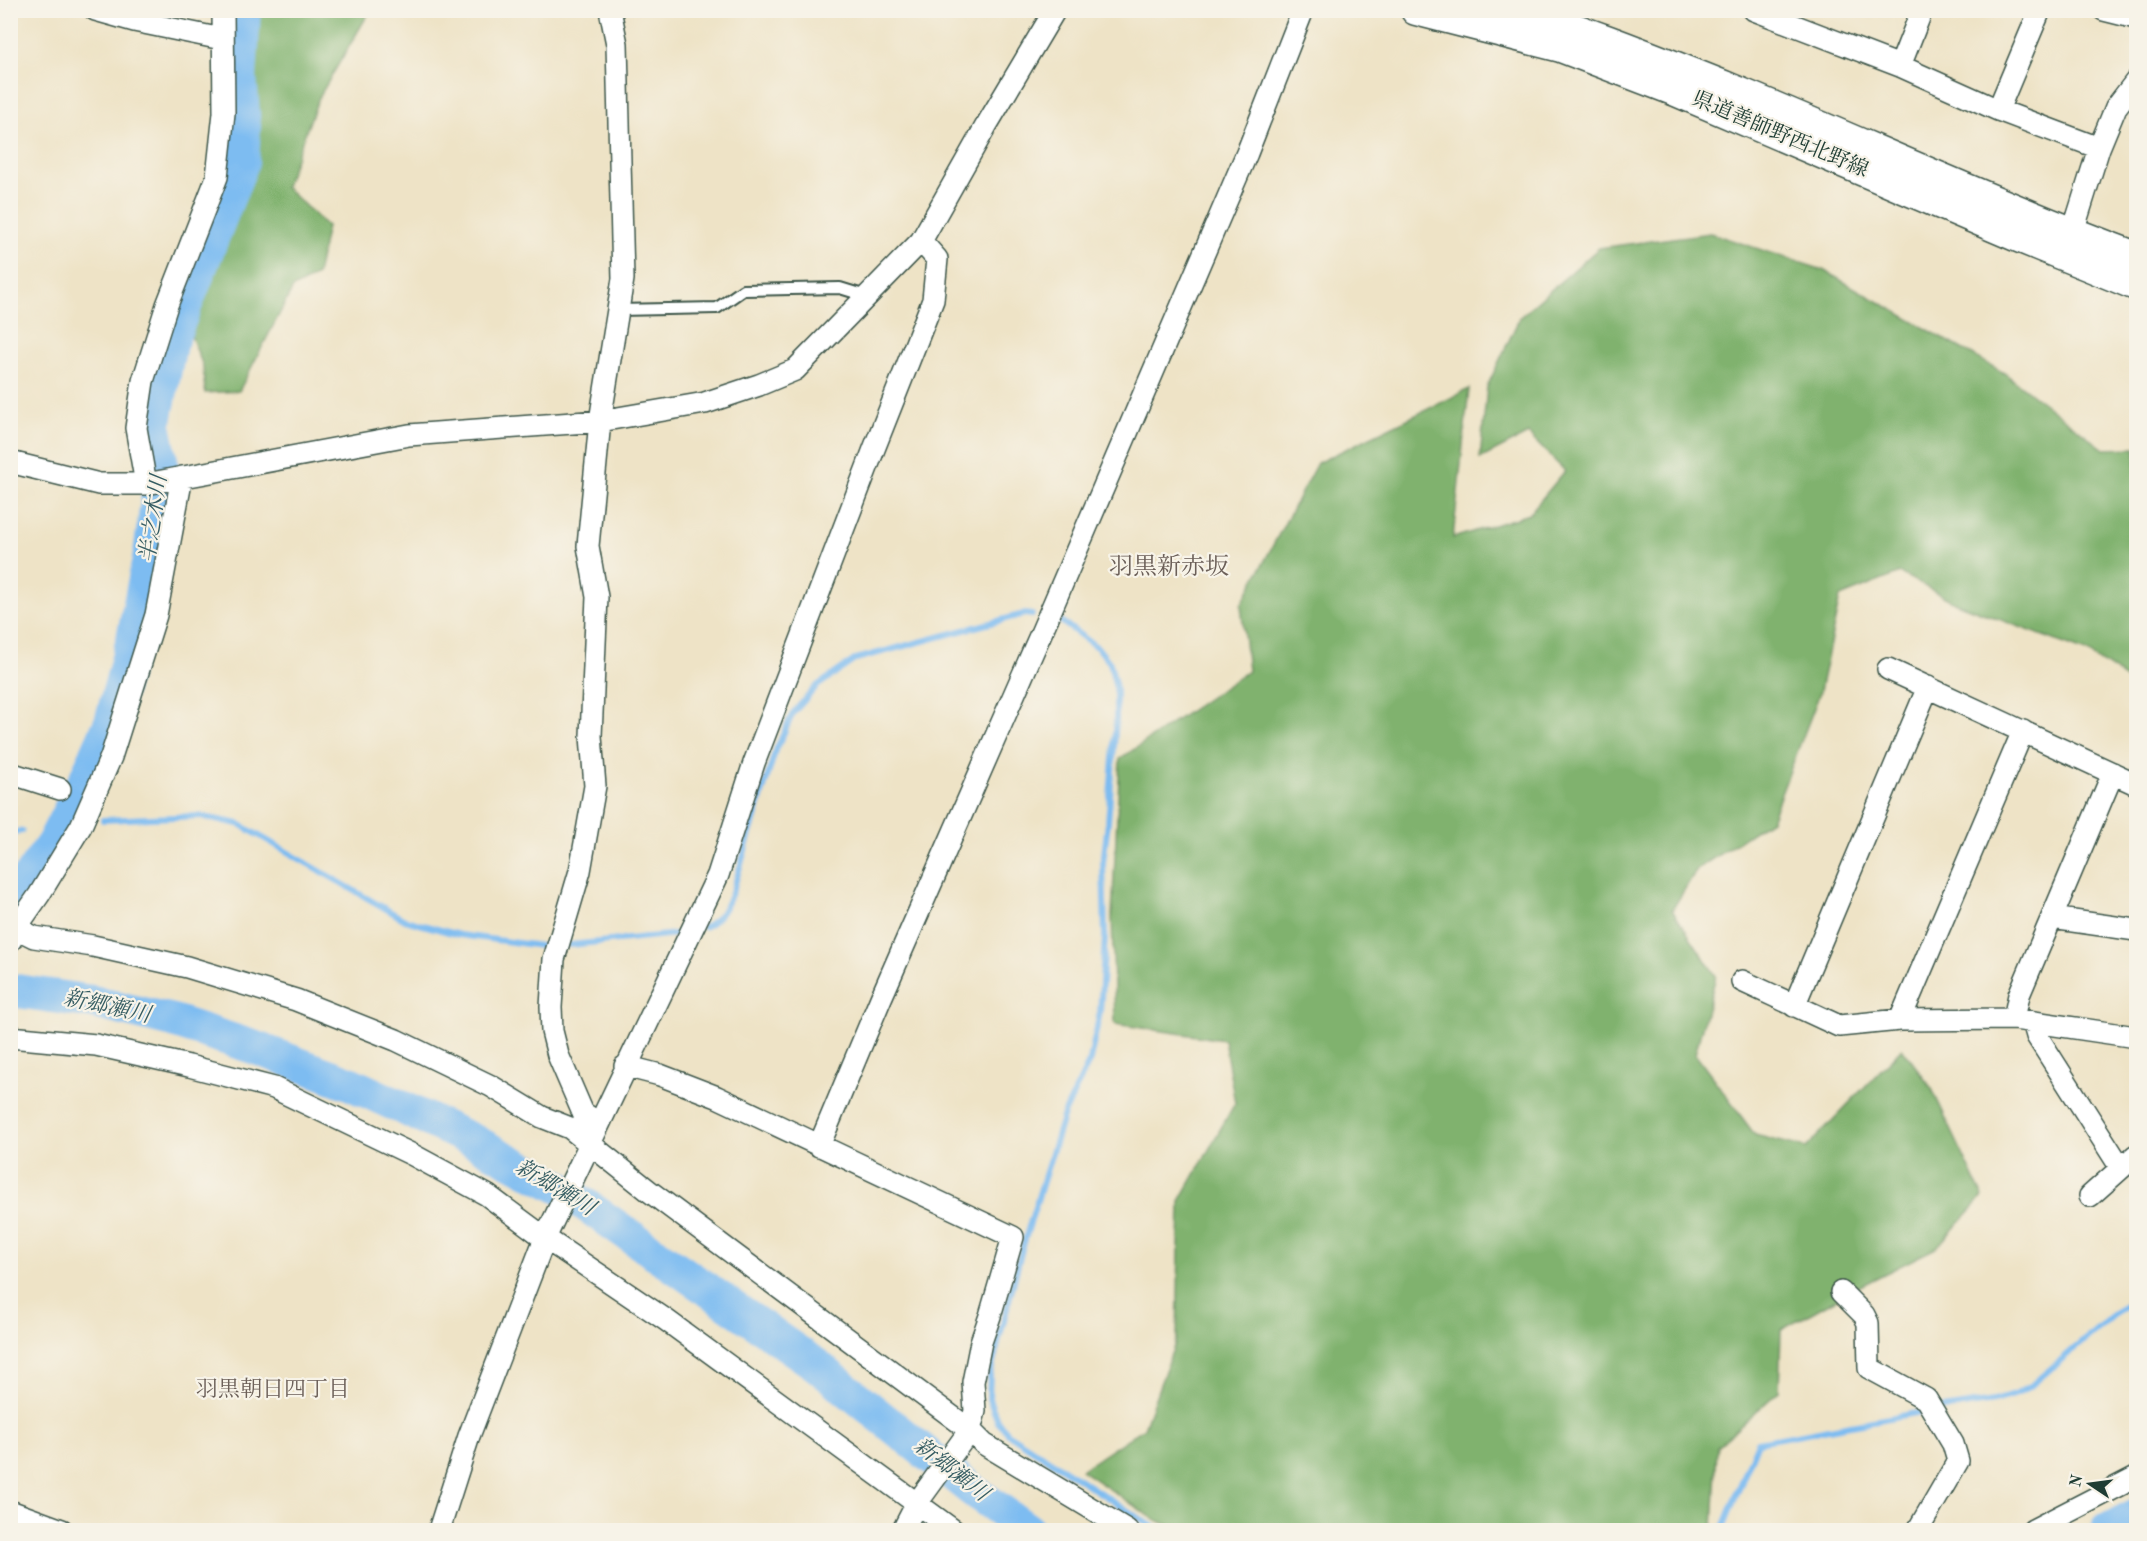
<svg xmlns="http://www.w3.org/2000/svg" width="2147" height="1541" font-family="'Old Standard TT','Noto Serif JP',serif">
  <rect width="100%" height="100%" fill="#f7f3e8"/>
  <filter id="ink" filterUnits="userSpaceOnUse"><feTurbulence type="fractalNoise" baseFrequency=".0167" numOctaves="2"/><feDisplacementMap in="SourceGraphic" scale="12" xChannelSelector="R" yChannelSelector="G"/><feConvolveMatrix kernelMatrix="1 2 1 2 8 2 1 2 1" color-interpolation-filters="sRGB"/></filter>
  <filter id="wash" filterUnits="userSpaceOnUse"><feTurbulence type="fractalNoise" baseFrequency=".008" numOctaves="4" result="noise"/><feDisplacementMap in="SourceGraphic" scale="24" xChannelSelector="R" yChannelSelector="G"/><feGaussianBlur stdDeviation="1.35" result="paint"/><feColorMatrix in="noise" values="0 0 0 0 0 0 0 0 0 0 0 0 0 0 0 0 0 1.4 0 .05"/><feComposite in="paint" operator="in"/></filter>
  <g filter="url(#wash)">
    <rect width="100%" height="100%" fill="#eee3c6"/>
    <!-- forest -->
    <path fill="#80b26e" stroke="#507851" stroke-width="1.5" d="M 252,11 L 370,11 L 319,97 L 285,187 L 327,226 L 317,275 L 293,288 L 239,391 L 205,393 L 203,366 L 191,336 L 203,292 L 241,198 L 258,145 Z
      M 1710,233 L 1823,270 L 2004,373 L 2104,449 L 2136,448 L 2136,686 L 2086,652 L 1956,603 L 1900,573 L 1840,597 L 1819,695 L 1771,820 L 1697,869 L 1672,910 L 1716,976 L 1695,1054 L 1755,1135 L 1806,1148 L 1902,1048 L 1932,1089 L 1983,1197 L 1936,1248 L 1856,1288 L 1781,1330 L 1779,1391 L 1717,1447 L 1713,1530 L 1180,1530 L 1154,1519 L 1081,1470 L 1144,1428 L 1177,1338 L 1180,1201 L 1235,1103 L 1224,1040 L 1115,1024 L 1112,916 L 1120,759 L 1248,671 L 1241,605 L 1317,463 L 1469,389 L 1453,538 L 1529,514 L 1565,471 L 1528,434 L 1480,459 L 1487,387 L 1520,317 L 1599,248 Z"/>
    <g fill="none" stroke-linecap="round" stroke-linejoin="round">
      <!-- stream -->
      <path stroke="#7dbcf1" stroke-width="6" d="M 1058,619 L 1098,648 L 1110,663 L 1116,688 L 1116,719 L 1108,822 L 1103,863 L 1105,937 L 1100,1012 L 1090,1060 L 1064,1114 L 1022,1249 L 990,1375 L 989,1399 L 998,1422 L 1010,1435 L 1158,1530
        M 103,820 L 199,816 L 239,824 L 405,920 L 459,935 L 541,946
        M 10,833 L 22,831
        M 704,927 C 720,920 727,905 733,890 L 775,752 L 793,713 L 817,686 L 856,659 L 1024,614 L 1032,615
        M 570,945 L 677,934
        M 1937,1410 L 1994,1401 L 2017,1394 L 2034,1383 L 2136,1296
        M 1722,1530 L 1758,1442 L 1927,1411"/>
      <!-- river -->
      <path stroke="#7dbcf1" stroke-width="34" d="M 10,904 L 53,843 L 86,778 L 111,722 L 132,643 L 150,554 L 162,465 L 154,426 L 170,344 L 242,163 L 244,126 L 240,77 L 244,10
        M 10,990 L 93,1002 L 173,1021 L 256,1048 L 349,1083 L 476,1142 L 561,1188 L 815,1364 L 972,1490 L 1028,1530
        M 2108,1530 L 2136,1515"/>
    </g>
  </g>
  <g filter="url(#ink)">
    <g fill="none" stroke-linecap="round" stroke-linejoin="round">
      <!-- lane casing -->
      <g stroke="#3e564a" stroke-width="14">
        <path id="lane" d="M 618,310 L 717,308 L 743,290 L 840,288 L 866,296"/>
      </g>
      <!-- street casing -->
      <g stroke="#3e564a" stroke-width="24">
        <path id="street" d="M 95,10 L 134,21 L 222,39
          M 1754,10 L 1900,66 L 1998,110 L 2099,148
          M 2104,10 L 2136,18
          M 1900,66 L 1922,10
          M 1998,110 L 2040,10
          M 2069,244 L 2099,148 L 2116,107 L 2136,81
          M 10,462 L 99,484 L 146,484 L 409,435 L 600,421 L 705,403 L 759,385 L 795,370 L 921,241 L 986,126 L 1055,10
          M 146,484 L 136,428 L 143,381 L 167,305 L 217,177 L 224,113 L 223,10
          M 1888,669 L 2136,784
          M 10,773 L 60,789
          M 2052,918 L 2136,930
          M 16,928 L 34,937 L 93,946 L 187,967 L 296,1000 L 396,1040 L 491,1086 L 542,1117 L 570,1128 L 649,1191 L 970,1430 L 984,1444 L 1127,1530
          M 11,940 L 16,928 L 39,895 L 81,826 L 111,757 L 156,615 L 182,477
          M 1742,981 L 1839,1026 L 1900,1020 L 2014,1019 L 2136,1037
          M 1794,1006 L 1928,687
          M 2014,1019 L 2019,995 L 2113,773
          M 1900,1020 L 2023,731
          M 2033,1022 L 2037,1036 L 2121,1168
          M 10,1037 L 96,1045 L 189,1066 L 274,1088 L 413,1155 L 487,1195 L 545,1238 L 666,1320 L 953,1530
          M 625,1066 L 660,1075 L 717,1097 L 1013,1237 L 990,1316 L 981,1342 L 973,1382 L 975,1411 L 970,1430 L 917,1503 L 903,1530
          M 599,1123 L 583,1113 L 558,1055 L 552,1031 L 551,1007 L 554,959 L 580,871 L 595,786 L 591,736 L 597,597 L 588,546 L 600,421 L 623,279 L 617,44 L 610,10
          M 819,1146 L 881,998 L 1042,631 L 1247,153 L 1303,10
          M 2090,1196 L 2136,1155
          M 1841,1292 L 1864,1315 L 1868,1323 L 1869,1368 L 1926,1399 L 1953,1444 L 1958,1461 L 1918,1530
          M 10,1511 L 62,1530
          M 439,1530 L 469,1436 L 545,1238 L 718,875 L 754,763 L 874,449 L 933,300 L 937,259 L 921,241
          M 2033,1530 L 2136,1477"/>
      </g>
      <!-- secondary casing -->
      <g stroke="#3e564a" stroke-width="33">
        <path id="secondary" d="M 1416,10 L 1561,47 L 1676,91 L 2016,236 L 2136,285
          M 1515,10 C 1589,31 1658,60 1729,88 C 1865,144 1999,206 2136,257"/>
      </g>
      <!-- lane -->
      <use href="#lane" stroke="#fff" stroke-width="10"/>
      <!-- street -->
      <use href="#street" stroke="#fff" stroke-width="21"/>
      <!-- secondary -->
      <use href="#secondary" stroke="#fff" stroke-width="30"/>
    </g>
  </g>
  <g text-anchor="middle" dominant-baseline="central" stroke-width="4.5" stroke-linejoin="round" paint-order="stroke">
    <!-- street labels -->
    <g font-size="21" fill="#1f3d34" stroke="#f7f3e8">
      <text transform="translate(1780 135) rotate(23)">県道善師野西北野線</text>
    </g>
    <!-- water labels -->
    <g font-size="22" font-style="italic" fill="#365d63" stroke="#f7f3e8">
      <text transform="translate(154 519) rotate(-82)">半之木川</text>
      <text transform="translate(107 1007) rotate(12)">新郷瀬川</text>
      <text transform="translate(555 1188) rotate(31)">新郷瀬川</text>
      <text transform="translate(951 1470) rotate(38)">新郷瀬川</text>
    </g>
    <!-- neighbourhood labels -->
    <g font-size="22" fill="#6c6059" stroke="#f7f3e8">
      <text x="273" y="1390">羽黒朝日四丁目</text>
    </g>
    <!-- quarter labels -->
    <g font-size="24" fill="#6c6059" stroke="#f7f3e8">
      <text x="1169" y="568">羽黒新赤坂</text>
    </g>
  </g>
  <!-- margin -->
  <rect width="2147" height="1541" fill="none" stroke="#f7f3e8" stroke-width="36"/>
  <!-- north arrow -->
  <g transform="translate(2090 1484) rotate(283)" stroke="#f7f3e8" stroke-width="4.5" paint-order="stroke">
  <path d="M0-4.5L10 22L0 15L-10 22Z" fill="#1f3d34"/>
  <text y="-9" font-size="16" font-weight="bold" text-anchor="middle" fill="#1f3d34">N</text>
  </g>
</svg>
